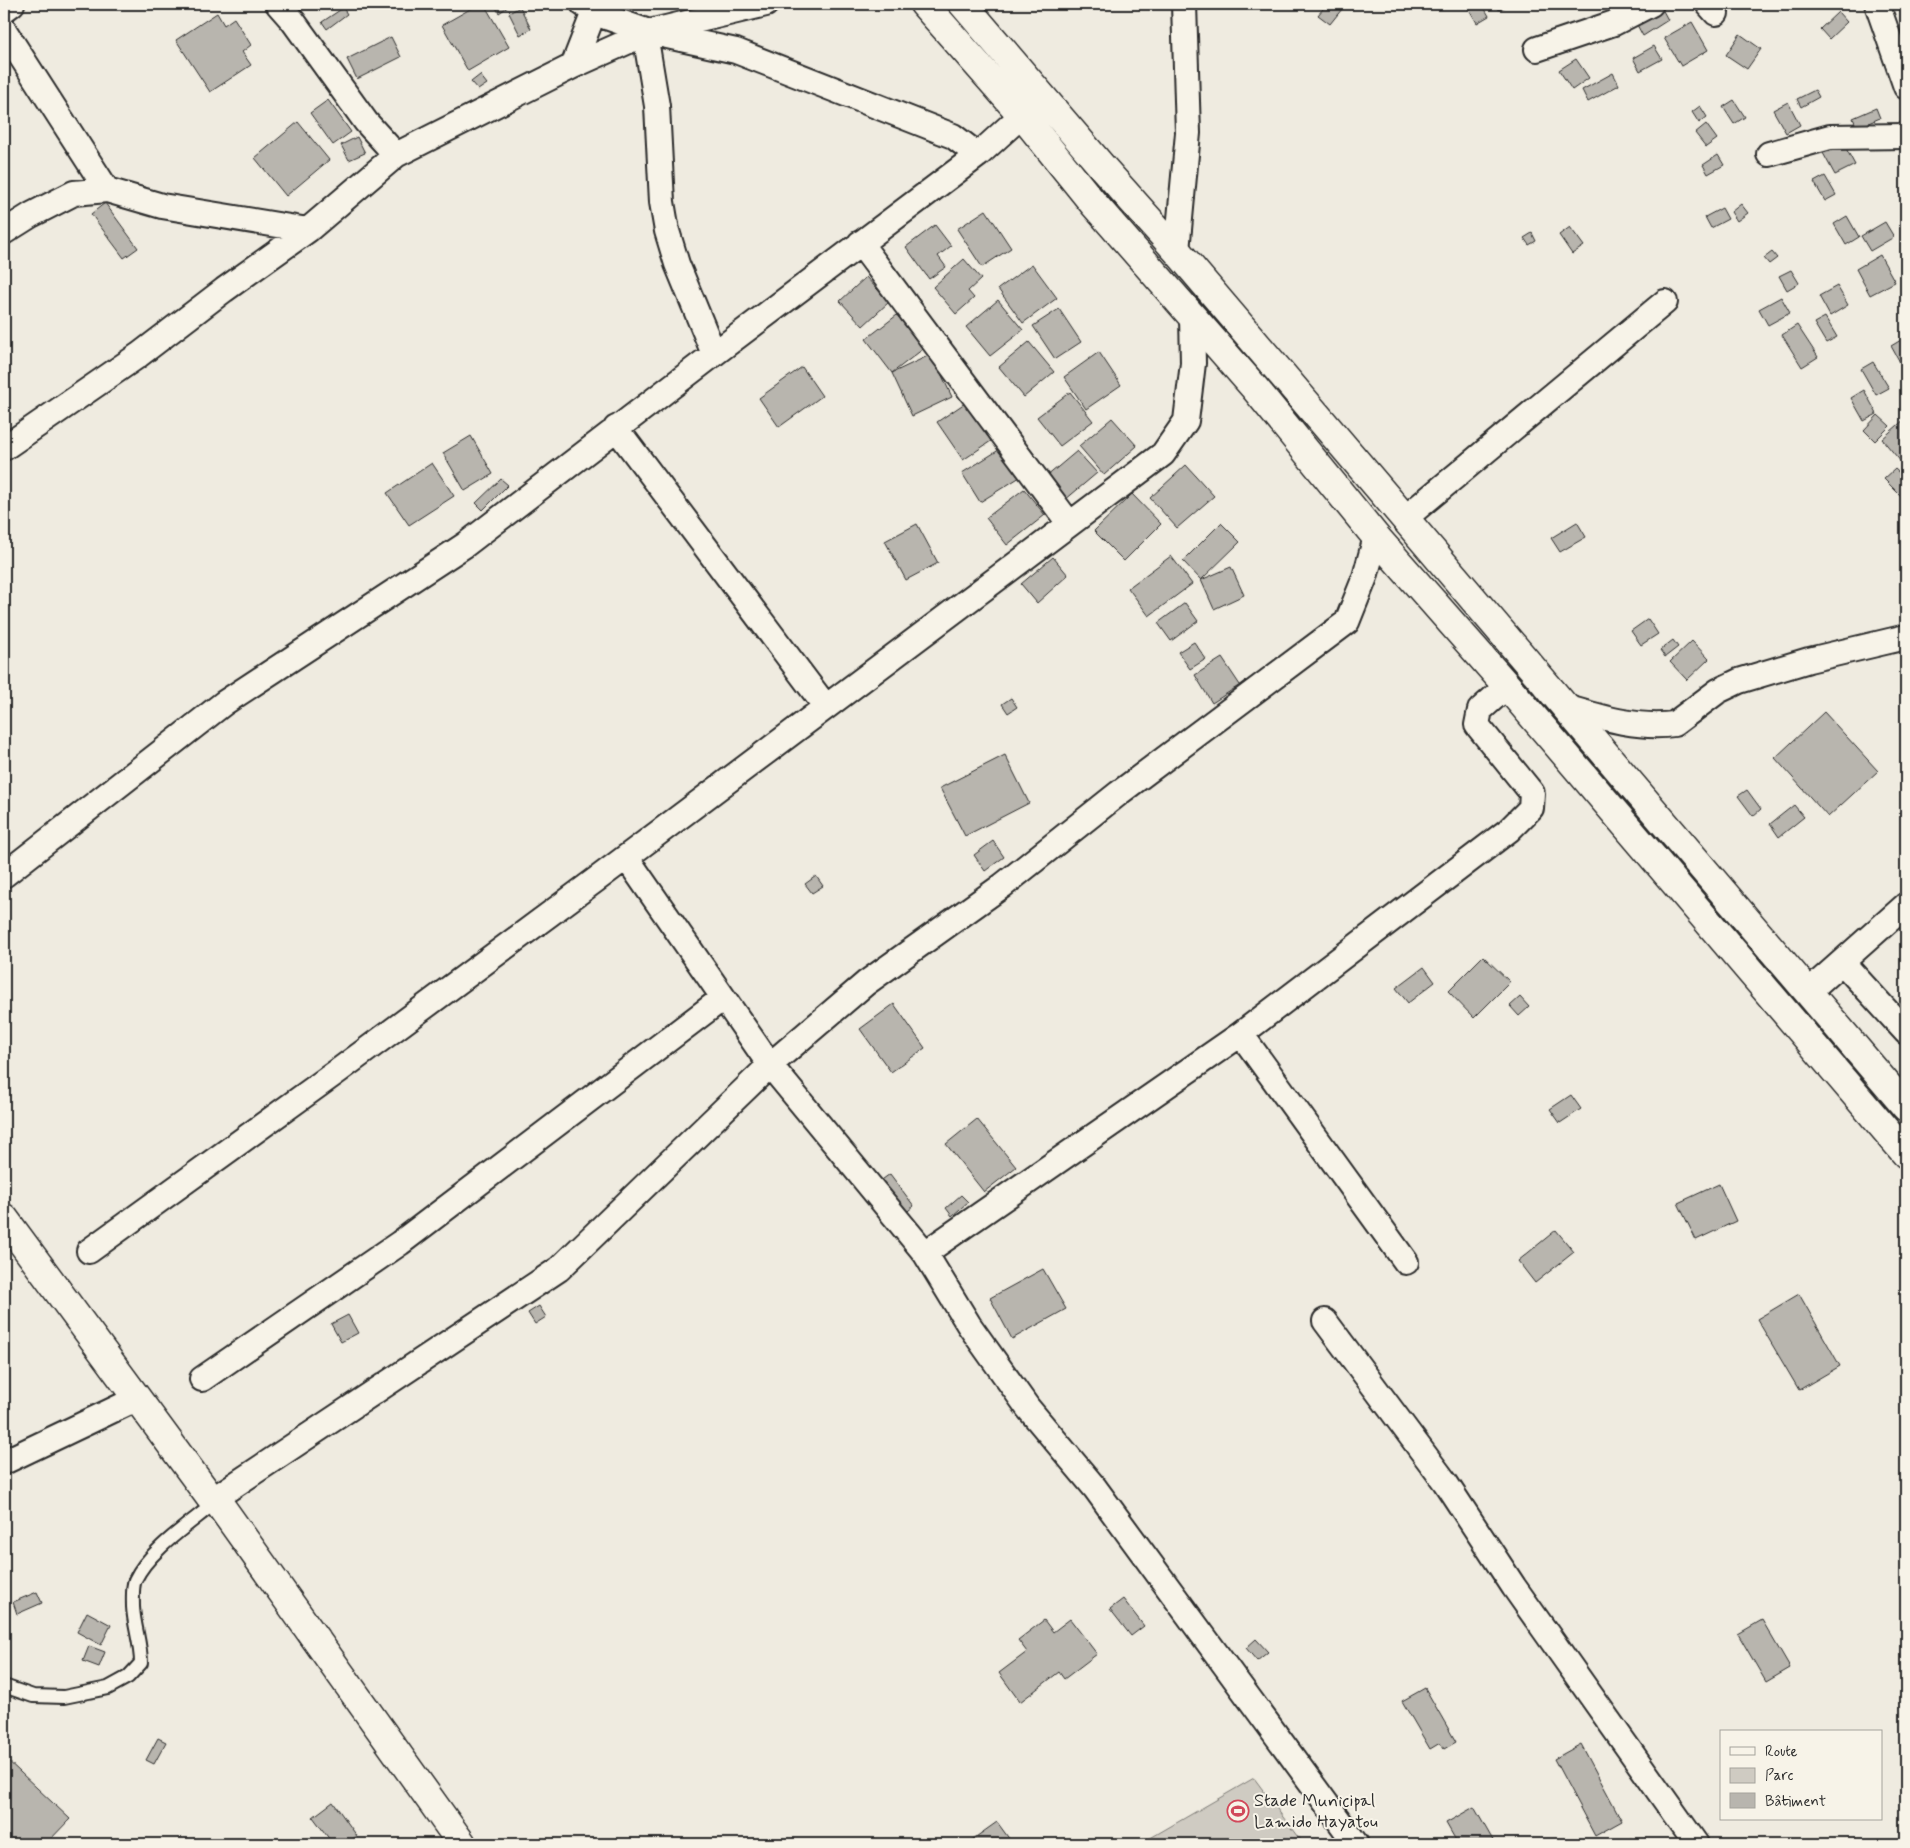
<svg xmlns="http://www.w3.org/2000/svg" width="1910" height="1848" font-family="Mynerve,sans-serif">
  <rect width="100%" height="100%" fill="#efebe0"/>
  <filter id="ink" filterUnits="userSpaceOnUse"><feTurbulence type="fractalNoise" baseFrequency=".02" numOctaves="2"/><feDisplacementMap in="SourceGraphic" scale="10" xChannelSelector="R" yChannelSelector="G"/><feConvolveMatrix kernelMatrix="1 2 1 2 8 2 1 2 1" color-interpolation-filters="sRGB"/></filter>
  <g filter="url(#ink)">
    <!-- green -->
    <path fill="#cfcbc2" stroke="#7d7b76" d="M 1254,1778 L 1303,1844 L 1140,1844 Z"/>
    <!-- building -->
    <path fill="#b8b5ae" stroke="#2b2b2b" d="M 479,4 L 484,4 L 509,47 L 468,71 L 442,25 Z
      M 494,4 L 512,4 L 499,13 Z
      M 1327,4 L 1346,4 L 1330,24 L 1318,15 Z
      M 1466,4 L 1482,4 L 1489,16 L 1477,23 Z
      M 1496,4 L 1509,4 L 1499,10 Z
      M 1610,4 L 1641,4 L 1617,18 Z
      M 520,7 L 531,29 L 520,35 L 509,13 Z
      M 1661,7 L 1668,20 L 1643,36 L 1636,23 Z
      M 343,8 L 347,14 L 327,29 L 322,22 Z
      M 1838,12 L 1847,22 L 1829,39 L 1820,29 Z
      M 217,13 L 224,25 L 234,18 L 251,45 L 242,52 L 251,65 L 210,92 L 176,40 Z
      M 1692,22 L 1708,50 L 1681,66 L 1664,38 Z
      M 1740,34 L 1761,49 L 1747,69 L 1726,55 Z
      M 391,37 L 401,57 L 357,79 L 347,59 Z
      M 1654,46 L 1662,59 L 1640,71 L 1633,58 Z
      M 1576,59 L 1589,78 L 1572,90 L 1559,70 Z
      M 1613,73 L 1619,85 L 1588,102 L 1582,90 Z
      M 480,75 L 487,84 L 478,90 L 471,82 Z
      M 1815,90 L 1819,97 L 1801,107 L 1797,99 Z
      M 328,100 L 351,132 L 333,145 L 310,113 Z
      M 1734,100 L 1745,117 L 1734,124 L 1723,107 Z
      M 1788,102 L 1800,125 L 1786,133 L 1773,110 Z
      M 1700,106 L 1707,117 L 1699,123 L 1692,112 Z
      M 1876,108 L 1880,118 L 1857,128 L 1853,118 Z
      M 298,122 L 329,160 L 286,196 L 255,158 Z
      M 1706,124 L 1717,139 L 1706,147 L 1695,133 Z
      M 357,137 L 365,153 L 349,160 L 341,145 Z
      M 1843,143 L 1855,165 L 1835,175 L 1823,153 Z
      M 1718,155 L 1724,165 L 1708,174 L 1703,165 Z
      M 1825,176 L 1836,195 L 1825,201 L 1814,182 Z
      M 105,203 L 138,248 L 124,258 L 91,214 Z
      M 1741,204 L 1748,213 L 1737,221 L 1731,212 Z
      M 1722,208 L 1728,219 L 1711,228 L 1705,217 Z
      M 986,210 L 1011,248 L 982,267 L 957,229 Z
      M 1847,216 L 1859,237 L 1846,245 L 1834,224 Z
      M 1885,222 L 1894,237 L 1870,251 L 1861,236 Z
      M 935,225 L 951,246 L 938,256 L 946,267 L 929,279 L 906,247 Z
      M 1570,227 L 1584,246 L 1572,254 L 1559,235 Z
      M 1532,233 L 1536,241 L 1529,245 L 1524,238 Z
      M 1772,252 L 1777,258 L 1769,264 L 1764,258 Z
      M 1880,255 L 1895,282 L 1870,295 L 1856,269 Z
      M 964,259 L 981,279 L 968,291 L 974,298 L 956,314 L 933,287 Z
      M 1032,264 L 1057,298 L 1023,323 L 998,289 Z
      M 1791,270 L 1799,283 L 1787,290 L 1779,276 Z
      M 866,277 L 889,302 L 863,326 L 840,301 Z
      M 1837,286 L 1848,305 L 1830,316 L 1819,296 Z
      M 1781,297 L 1790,313 L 1768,325 L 1759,309 Z
      M 998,300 L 1023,330 L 990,356 L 966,327 Z
      M 1059,309 L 1081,342 L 1055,359 L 1033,326 Z
      M 897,315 L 923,349 L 892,373 L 866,339 Z
      M 1825,317 L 1837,337 L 1826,343 L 1814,323 Z
      M 1797,325 L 1818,357 L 1802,367 L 1782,335 Z
      M 1906,337 L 1906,373 L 1891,346 Z
      M 1029,342 L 1054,372 L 1024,397 L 999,367 Z
      M 1099,352 L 1121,385 L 1086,409 L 1064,377 Z
      M 932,354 L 952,397 L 912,416 L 892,373 Z
      M 1873,362 L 1889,388 L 1876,395 L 1861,369 Z
      M 802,367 L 822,396 L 779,427 L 759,398 Z
      M 1864,390 L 1877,414 L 1864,421 L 1851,398 Z
      M 1070,392 L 1093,421 L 1060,446 L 1037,417 Z
      M 965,403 L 991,441 L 963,460 L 937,422 Z
      M 1878,415 L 1890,426 L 1875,441 L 1864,430 Z
      M 1112,418 L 1137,446 L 1104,475 L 1079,446 Z
      M 1906,418 L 1906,459 L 1902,463 L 1882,439 Z
      M 471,436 L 493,474 L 465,491 L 443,453 Z
      M 1002,448 L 1020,477 L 980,502 L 962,473 Z
      M 1077,451 L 1097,473 L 1065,500 L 1046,477 Z
      M 432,463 L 454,496 L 409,525 L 387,493 Z
      M 1186,465 L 1214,496 L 1177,528 L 1150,498 Z
      M 1895,469 L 1906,479 L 1906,501 L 1884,479 Z
      M 501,479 L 508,485 L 483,510 L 476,503 Z
      M 1024,489 L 1045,515 L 1007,545 L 986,518 Z
      M 1132,494 L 1161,524 L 1124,561 L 1094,531 Z
      M 1577,522 L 1586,537 L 1560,552 L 1551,538 Z
      M 1221,523 L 1240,542 L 1201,580 L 1183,561 Z
      M 917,524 L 938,563 L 906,580 L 885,541 Z
      M 1171,556 L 1192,584 L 1149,616 L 1128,588 Z
      M 1053,557 L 1068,575 L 1037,603 L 1021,584 Z
      M 1231,567 L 1244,595 L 1214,609 L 1201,580 Z
      M 1185,603 L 1198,621 L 1171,641 L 1158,623 Z
      M 1648,619 L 1658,634 L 1641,645 L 1631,631 Z
      M 1673,640 L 1678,647 L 1665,657 L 1660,650 Z
      M 1692,641 L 1709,659 L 1687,680 L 1670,662 Z
      M 1194,642 L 1206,659 L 1190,669 L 1178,652 Z
      M 1222,658 L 1240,685 L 1212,703 L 1195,675 Z
      M 1011,698 L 1017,707 L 1008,713 L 1002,704 Z
      M 1824,712 L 1878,771 L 1828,817 L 1775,758 Z
      M 1005,755 L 1029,803 L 965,836 L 940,788 Z
      M 1747,790 L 1761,809 L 1753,816 L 1738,796 Z
      M 1794,805 L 1804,817 L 1779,837 L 1770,824 Z
      M 993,841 L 1004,857 L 985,871 L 974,855 Z
      M 816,876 L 823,886 L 812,893 L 805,884 Z
      M 1483,956 L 1510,982 L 1474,1018 L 1448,991 Z
      M 1424,967 L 1435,982 L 1408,1003 L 1396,988 Z
      M 1520,997 L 1529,1007 L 1519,1016 L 1510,1006 Z
      M 894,1004 L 925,1048 L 891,1072 L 860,1029 Z
      M 1571,1095 L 1581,1109 L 1560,1123 L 1550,1109 Z
      M 977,1119 L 1016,1167 L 984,1192 L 946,1144 Z
      M 890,1174 L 914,1206 L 903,1215 L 879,1182 Z
      M 1719,1184 L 1736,1221 L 1696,1240 L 1678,1203 Z
      M 961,1195 L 968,1202 L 952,1216 L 946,1208 Z
      M 1556,1230 L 1574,1252 L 1535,1283 L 1518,1261 Z
      M 1043,1269 L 1066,1309 L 1012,1339 L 990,1298 Z
      M 1799,1294 L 1840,1366 L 1799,1390 L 1757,1319 Z
      M 539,1306 L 546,1317 L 535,1324 L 528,1313 Z
      M 348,1315 L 358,1333 L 341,1342 L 331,1324 Z
      M 37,1592 L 42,1603 L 17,1614 L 13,1602 Z
      M 1123,1599 L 1144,1626 L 1131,1636 L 1110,1609 Z
      M 87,1612 L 111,1625 L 101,1645 L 77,1632 Z
      M 1070,1619 L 1097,1654 L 1064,1679 L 1059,1672 L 1020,1702 L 999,1673 L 1027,1652 L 1018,1640 L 1044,1620 L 1053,1632 Z
      M 1762,1620 L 1790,1668 L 1766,1682 L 1738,1634 Z
      M 1256,1639 L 1268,1652 L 1257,1661 L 1246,1648 Z
      M 89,1646 L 105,1652 L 99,1667 L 83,1661 Z
      M 1425,1688 L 1456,1742 L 1444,1749 L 1440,1743 L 1430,1749 L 1402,1701 Z
      M 158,1738 L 166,1742 L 154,1764 L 146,1760 Z
      M 1581,1744 L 1622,1821 L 1595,1836 L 1554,1759 Z
      M 4,1757 L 70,1819 L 46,1844 L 4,1844 Z
      M 333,1802 L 357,1836 L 345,1844 L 333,1844 L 313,1817 Z
      M 1474,1807 L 1495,1844 L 1458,1844 L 1446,1823 Z
      M 997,1822 L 1013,1844 L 966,1844 Z
      M 1632,1838 L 1635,1844 L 1620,1844 Z"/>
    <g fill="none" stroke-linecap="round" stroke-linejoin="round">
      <!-- lane casing -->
      <g stroke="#2b2b2b" stroke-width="16">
        <path id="lane" d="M 4,1686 L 33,1696 L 64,1697 L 108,1688 L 128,1677 L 141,1663 C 141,1644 134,1626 133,1607 C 133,1599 132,1587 135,1580 C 148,1551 192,1522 217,1501"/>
      </g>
      <!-- street casing -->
      <g stroke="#2b2b2b" stroke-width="28">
        <path id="street" d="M 278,4 L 293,21 L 366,122 L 396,155
          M 583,4 L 594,12 L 609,18 L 649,32 L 736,51 L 953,136 L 978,155
          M 1708,4 L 1716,13
          M 1877,4 L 1906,87
          M 4,10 L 12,4
          M 4,30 L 107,190 L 162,206 L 308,230 L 396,155 L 573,66 L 649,32 L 766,4
          M 645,34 L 657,106 L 662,202 L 667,231 L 677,264 L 714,354
          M 1537,49 L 1614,23 L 1651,4
          M 573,66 L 594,12 L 601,4
          M 1769,154 L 1830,137 L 1906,136
          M 4,232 L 31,215 L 74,193 L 107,190
          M 860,243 L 1069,523
          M 1177,251 L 1188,133 L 1184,4
          M 616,428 L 826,707
          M 4,448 L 139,355 L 224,290 L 308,230
          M 1404,519 L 1665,302
          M 1565,707 C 1600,717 1637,729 1674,724 L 1718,691 L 1739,681 L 1809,660 L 1906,637
          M 626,857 L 770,1065 L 925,1253 L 969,1325 L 1028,1408 L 1095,1488 L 1356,1844
          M 4,875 L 224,703 L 465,545 L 714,354 L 978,155 L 1022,115
          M 1842,962 L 1906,1032
          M 1808,992 L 1906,905
          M 1241,1034 L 1406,1262
          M 89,1251 L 338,1071 L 601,876 L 1163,454 L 1186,421 L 1193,363 L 1192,317
          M 925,1253 L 1241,1034 L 1509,830 L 1531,808 L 1532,793 L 1477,725 L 1480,710 L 1507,686
          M 1325,1321 L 1445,1482 L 1514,1587 L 1696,1844
          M 202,1379 L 400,1243 L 723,998
          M 4,1462 L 136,1399
          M 212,1500 L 559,1269 L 770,1065 L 866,983 L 1002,886 L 1119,793 L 1347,622 L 1365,577 L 1376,537"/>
      </g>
      <!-- secondary casing -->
      <g stroke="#2b2b2b" stroke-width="31">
        <path id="secondary" d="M 4,1218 L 212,1500 L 217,1501 L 462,1844"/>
      </g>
      <!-- primary casing -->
      <g stroke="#2b2b2b" stroke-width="31">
        <path id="primary" d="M 924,4 L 1022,115 L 1093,203 L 1253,386 L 1376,537 L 1507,686 L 1906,1154
          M 963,4 L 1104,169 L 1177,251 L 1906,1107"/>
      </g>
      <!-- lane -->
      <use href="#lane" stroke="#f7f3e8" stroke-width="12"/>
      <!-- street -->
      <use href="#street" stroke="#f7f3e8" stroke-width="24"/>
      <!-- secondary -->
      <use href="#secondary" stroke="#f7f3e8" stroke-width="28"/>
      <!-- primary -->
      <use href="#primary" stroke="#f7f3e8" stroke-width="28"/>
    </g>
  </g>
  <!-- icons -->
  <defs>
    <g id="stadium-ring" transform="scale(1.125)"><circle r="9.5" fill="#f7f3e8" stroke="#d1495b" stroke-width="1.5"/><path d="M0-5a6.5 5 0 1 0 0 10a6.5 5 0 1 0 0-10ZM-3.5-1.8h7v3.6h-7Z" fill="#d1495b"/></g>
  </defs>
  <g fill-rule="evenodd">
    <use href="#stadium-ring" x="1238" y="1811"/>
  </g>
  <g text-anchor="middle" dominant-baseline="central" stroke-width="4" stroke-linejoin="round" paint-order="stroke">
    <!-- poi labels -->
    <g font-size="18" fill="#2b2b2b" stroke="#f7f3e8" text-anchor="start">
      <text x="1254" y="1801">Stade Municipal<tspan x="1254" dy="21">Lamido Hayatou</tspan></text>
    </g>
  </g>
  <!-- margin -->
  <rect width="1910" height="1848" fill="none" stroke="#f7f3e8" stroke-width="20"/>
  <rect x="10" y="10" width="1890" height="1828" fill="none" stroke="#2b2b2b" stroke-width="2" filter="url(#ink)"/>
  <!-- legend -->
  <rect x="1720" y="1730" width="162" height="90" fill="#f7f3e8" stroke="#a5a39c"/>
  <rect x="1730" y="1747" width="25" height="8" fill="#f7f3e8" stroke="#a5a39c"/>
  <text x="1765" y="1756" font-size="15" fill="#2b2b2b">Route</text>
  <rect x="1730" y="1768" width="25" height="15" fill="#cfcbc2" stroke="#a5a39c"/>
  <text x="1765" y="1780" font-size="15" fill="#2b2b2b">Parc</text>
  <rect x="1730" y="1793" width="25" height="15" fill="#b8b5ae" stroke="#a5a39c"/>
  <text x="1765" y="1806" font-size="15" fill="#2b2b2b">Bâtiment</text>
</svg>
